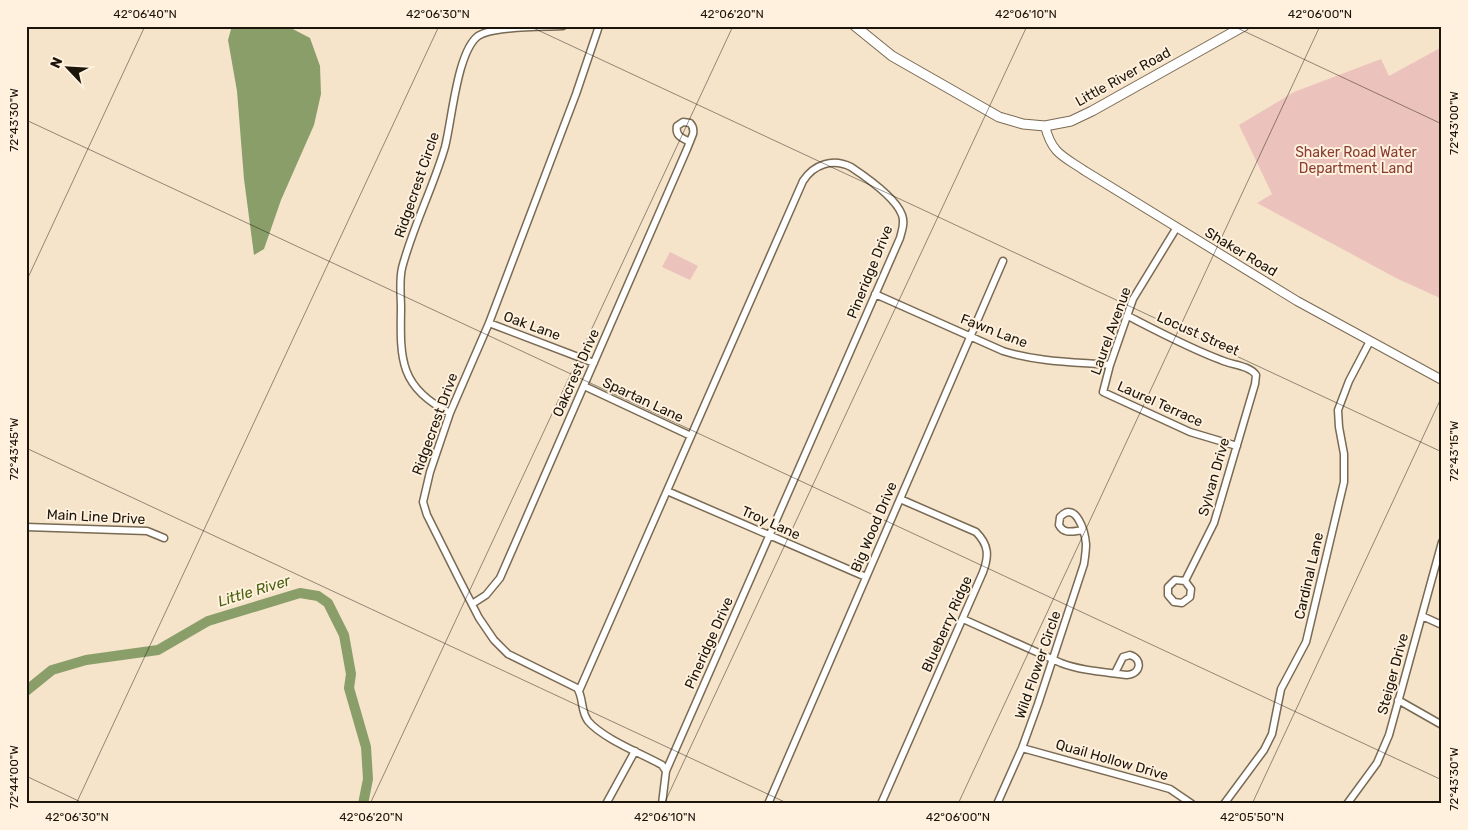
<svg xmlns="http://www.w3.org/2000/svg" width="1468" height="830" font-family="Rubik,sans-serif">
  <rect width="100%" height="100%" fill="#f5e3ca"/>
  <!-- green -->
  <path fill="#ecc3bc" d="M 1442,47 L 1442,299 L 1396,278 L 1257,203 L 1272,194 L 1239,125 L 1294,92 L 1381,59 L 1389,76 Z
    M 670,252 L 698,266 L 690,280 L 662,267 Z"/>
  <!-- water -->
  <path fill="#8a9e69" d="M 232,26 L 287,26 L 310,38 L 320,66 L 321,94 L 314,125 L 281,200 L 264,249 L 254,255 L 244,179 L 237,91 L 228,40 Z"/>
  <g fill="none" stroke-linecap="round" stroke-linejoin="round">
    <!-- river -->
    <path stroke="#8a9e69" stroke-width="10" d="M 26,691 L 52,670 L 86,660 L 158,650 L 208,621 L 300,593 L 318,596 L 328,603 L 344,635 L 351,674 L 349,688 L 366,747 L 368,779 L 363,804"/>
    <!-- minor casing -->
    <g stroke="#796a53" stroke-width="9">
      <path id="minor" d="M 599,26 L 576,94 L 489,323 L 450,413 L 430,472 L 423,502 L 427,515 L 458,577 L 479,618 L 494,640 L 508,654 L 577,688 C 584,698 580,710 588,721 C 602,738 642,754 662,765 L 666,771
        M 1177,227 L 1133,299 L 1110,365 L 1103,392 L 1190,432 L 1237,446
        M 875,294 L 1003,351 C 1038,362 1074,362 1110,365
        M 1128,316 C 1159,332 1189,348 1221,360 C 1231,365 1249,365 1256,375 L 1255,384 L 1214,523 L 1185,581 L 1175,580 L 1168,587 L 1168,595 L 1174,602 L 1182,603 L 1190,597 L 1191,589 L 1185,581
        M 489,323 L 594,363
        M 584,386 L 691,436
        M 450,413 C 400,388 400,360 401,309 C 401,296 399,281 402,268 C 413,226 433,188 445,147 C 452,120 457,52 478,36 C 492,26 545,27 563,26
        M 667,491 L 866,577
        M 26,527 L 147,531 L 164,538
        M 472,604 L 486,595 L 500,578 L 687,149 L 693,134 C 694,129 693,126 690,123 L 683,122 L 677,126 C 675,136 682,138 690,142
        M 1422,616 L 1442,625
        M 963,619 L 1061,663 C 1082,671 1105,672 1127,675 C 1141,674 1143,659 1130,655 L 1123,657 L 1115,673
        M 579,691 L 803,181 C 814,164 833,158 851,167 C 866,177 896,198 902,215 C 905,223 902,230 900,238 L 666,771 L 662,804
        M 1398,700 L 1442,725
        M 1022,748 L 1156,785 L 1170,789 L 1192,804
        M 606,804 L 635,751
        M 768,804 L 1003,261
        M 881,804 L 983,572 C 989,556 989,545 976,532 L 900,499
        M 997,804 L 1022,748 L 1038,704 L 1084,564 C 1085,557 1086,551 1086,544 C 1085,532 1076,500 1060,517 L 1059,525 C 1064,535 1074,531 1083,530
        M 1224,804 L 1264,750 L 1272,734 L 1281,689 L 1306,642 L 1344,482 L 1344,454 L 1339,427 L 1338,410 L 1349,381 L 1370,341
        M 1347,804 L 1377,763 L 1389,735 L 1442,542"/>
    </g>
    <!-- tertiary casing -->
    <g stroke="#796a53" stroke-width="10">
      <path id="tertiary" d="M 1045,126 C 1052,154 1063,156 1085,171 L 1297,301 L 1442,380"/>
    </g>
    <!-- secondary casing -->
    <g stroke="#796a53" stroke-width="11">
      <path id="secondary" d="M 855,26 L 892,56 L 999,117 L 1023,124 L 1045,126 L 1071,121 L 1092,111 L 1244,26"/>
    </g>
    <!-- minor -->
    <use href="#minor" stroke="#fff" stroke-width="6"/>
    <!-- tertiary -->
    <use href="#tertiary" stroke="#fff" stroke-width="8"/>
    <!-- secondary -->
    <use href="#secondary" stroke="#fff" stroke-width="9"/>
  </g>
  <!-- ticks -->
  <path fill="none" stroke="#1b150c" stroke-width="1" stroke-opacity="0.45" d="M 529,26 L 1442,452M 1233,26 L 1442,124M 26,120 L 1442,780M 26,282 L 145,26M 26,448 L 789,804M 26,776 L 85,804M 76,804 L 439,26M 370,804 L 733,26M 664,804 L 1027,26M 958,804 L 1320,26M 1252,804 L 1442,396"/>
  <g text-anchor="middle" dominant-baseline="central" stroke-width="4" stroke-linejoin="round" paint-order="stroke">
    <!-- street labels -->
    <g font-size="14" fill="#1b150c" stroke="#fff1dd">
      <text transform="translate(1123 77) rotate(-29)">Little River Road</text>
      <text transform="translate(417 185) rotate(-71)">Ridgecrest Circle</text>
      <text transform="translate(1241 252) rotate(31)">Shaker Road</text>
      <text transform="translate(870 272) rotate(-68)">Pineridge Drive</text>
      <text transform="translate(532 326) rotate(20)">Oak Lane</text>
      <text transform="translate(994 331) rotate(21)">Fawn Lane</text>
      <text transform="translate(1111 331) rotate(-70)">Laurel Avenue</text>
      <text transform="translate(1198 334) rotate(24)">Locust Street</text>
      <text transform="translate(576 373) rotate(-66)">Oakcrest Drive</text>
      <text transform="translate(643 400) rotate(25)">Spartan Lane</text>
      <text transform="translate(1160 404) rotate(24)">Laurel Terrace</text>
      <text transform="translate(435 424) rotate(-70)">Ridgecrest Drive</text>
      <text transform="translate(1214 477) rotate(-74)">Sylvan Drive</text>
      <text transform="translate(96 517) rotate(3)">Main Line Drive</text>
      <text transform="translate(771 523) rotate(24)">Troy Lane</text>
      <text transform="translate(874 527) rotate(-67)">Big Wood Drive</text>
      <text transform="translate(1309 576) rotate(-77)">Cardinal Lane</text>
      <text transform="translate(947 624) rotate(-66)">Blueberry Ridge</text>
      <text transform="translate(709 643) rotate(-66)">Pineridge Drive</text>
      <text transform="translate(1038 665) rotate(-71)">Wild Flower Circle</text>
      <text transform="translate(1393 674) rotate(-75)">Steiger Drive</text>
      <text transform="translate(1112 760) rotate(16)">Quail Hollow Drive</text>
    </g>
    <!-- park labels -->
    <g font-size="14" fill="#883c32" stroke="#fff1dd">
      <text x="1356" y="152">Shaker Road Water<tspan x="1356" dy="16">Department Land</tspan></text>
    </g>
    <!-- water labels -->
    <g font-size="15" font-style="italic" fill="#496110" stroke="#fff1dd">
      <text transform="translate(254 591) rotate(-17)">Little River</text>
    </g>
  </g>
  <!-- border -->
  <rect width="1468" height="830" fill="none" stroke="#fff1dd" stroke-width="55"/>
  <!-- north arrow -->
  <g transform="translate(68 68) rotate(295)" stroke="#fff1dd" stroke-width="4" paint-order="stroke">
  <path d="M0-4L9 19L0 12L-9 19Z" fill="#1b150c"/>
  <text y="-8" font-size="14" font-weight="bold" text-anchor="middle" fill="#1b150c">N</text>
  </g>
  <rect x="28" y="28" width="1412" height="774" fill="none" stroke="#1b150c" stroke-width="2"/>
  <g font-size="12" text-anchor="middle" fill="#1b150c">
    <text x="145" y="18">42°06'40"N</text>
    <text x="438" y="18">42°06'30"N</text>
    <text x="732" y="18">42°06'20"N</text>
    <text x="1026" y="18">42°06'10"N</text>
    <text x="1320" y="18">42°06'00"N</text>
    <text transform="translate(14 120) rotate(-90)" y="4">72°43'30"W</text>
    <text transform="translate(1454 123) rotate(-90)" y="4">72°43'00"W</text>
    <text transform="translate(14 449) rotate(-90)" y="4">72°43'45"W</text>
    <text transform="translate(1454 451) rotate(-90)" y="4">72°43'15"W</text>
    <text transform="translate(14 777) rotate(-90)" y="4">72°44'00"W</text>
    <text transform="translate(1454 779) rotate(-90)" y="4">72°43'30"W</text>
    <text x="77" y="821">42°06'30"N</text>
    <text x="371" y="821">42°06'20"N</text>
    <text x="665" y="821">42°06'10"N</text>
    <text x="958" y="821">42°06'00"N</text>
    <text x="1252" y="821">42°05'50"N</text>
  </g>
</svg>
